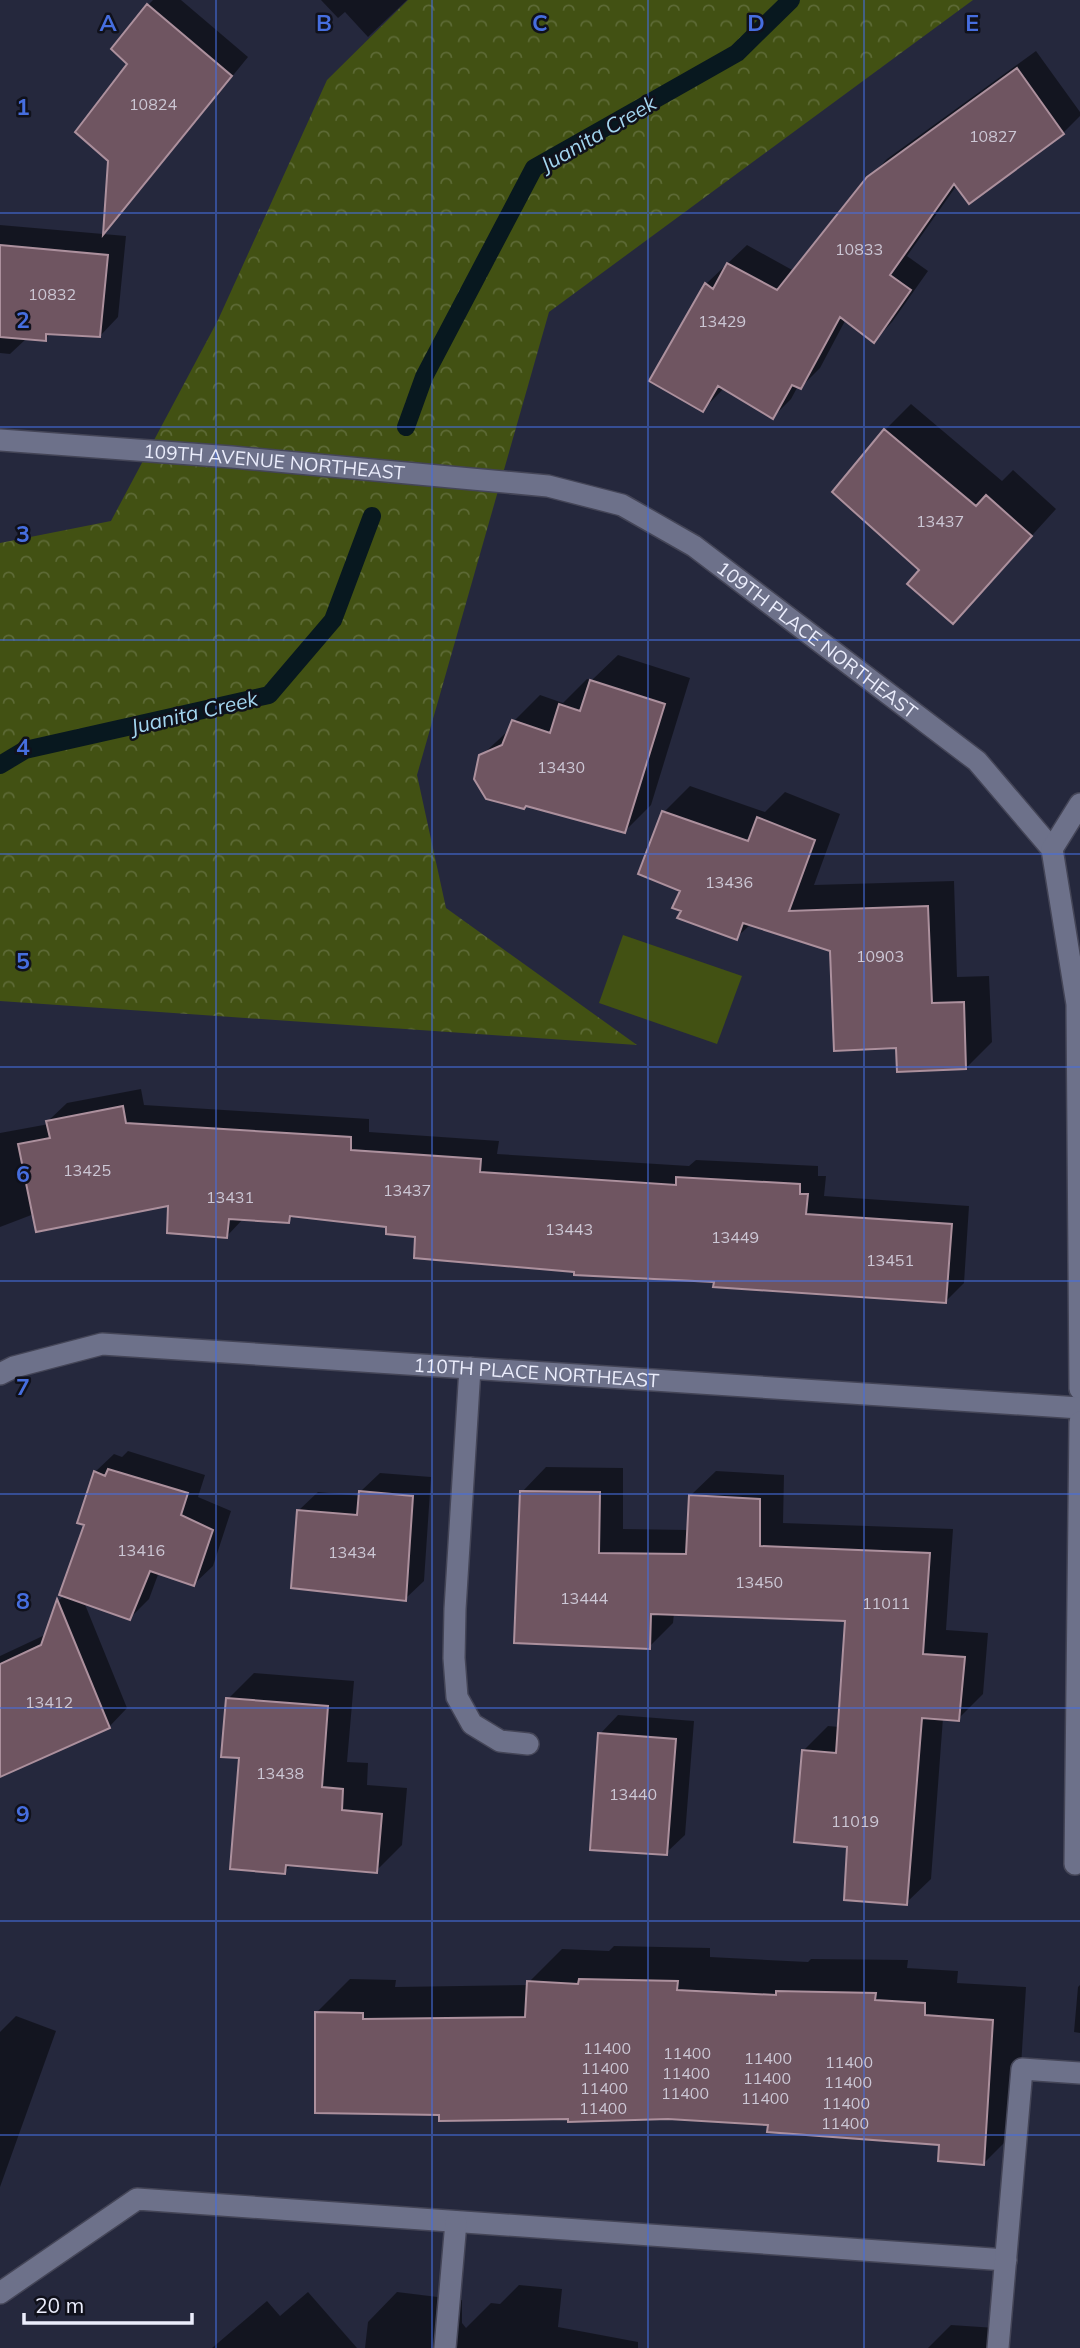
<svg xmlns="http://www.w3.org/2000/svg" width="1080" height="2348" font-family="Mulish,sans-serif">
  <defs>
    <pattern id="forest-crowns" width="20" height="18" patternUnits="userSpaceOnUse" patternTransform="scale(1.75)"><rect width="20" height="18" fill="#425113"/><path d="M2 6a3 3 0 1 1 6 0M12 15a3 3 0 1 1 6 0" fill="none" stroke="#5d6a36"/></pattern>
  </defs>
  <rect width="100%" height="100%" fill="#25283d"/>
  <!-- green -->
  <path fill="#425113" d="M 623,935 L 742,976 L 717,1044 L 599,1003 Z"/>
  <!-- forest -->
  <path fill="url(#forest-crowns)" d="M 408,0 L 973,0 L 549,312 L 417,775 L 446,908 L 637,1045 L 0,1001 L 0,543 L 111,521 L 218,320 L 327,80 Z"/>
  <!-- shadow -->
  <path fill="#0007" d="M 153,0 L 181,0 L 248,57 L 120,214 L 105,230 L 129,64 L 148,5 Z
    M 321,0 L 407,0 L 368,37 L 345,12 L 338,18 Z
    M 1036,51 L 1080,112 L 1080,116 L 1063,133 L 969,201 L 957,185 L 907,256 L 928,271 L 892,322 L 874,341 L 846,319 L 820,368 L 801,387 L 798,386 L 791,399 L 773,417 L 724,388 L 703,410 L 706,284 L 747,245 L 794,271 L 868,179 L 887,159 Z
    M 0,225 L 126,236 L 118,317 L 100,336 L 52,332 L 45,339 L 27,338 L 10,354 L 0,353 Z
    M 911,404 L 1002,481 L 1013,470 L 1056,509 L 978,595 L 921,570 L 885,430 Z
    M 618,655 L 690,678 L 651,805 L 625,831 L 481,756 L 511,728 L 514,721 L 540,695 L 563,703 L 587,679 L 592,680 Z
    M 690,786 L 765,812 L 785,792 L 840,814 L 814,885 L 954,881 L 957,977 L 989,976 L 992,1042 L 966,1068 L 897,1046 L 832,950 L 751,924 L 736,938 L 683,910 L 683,890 L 664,812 Z
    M 141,1089 L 144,1105 L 369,1119 L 369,1132 L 499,1141 L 497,1154 L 689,1166 L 696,1160 L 818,1166 L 818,1176 L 826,1176 L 824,1196 L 969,1206 L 964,1283 L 946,1301 L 716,1280 L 576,1270 L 417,1236 L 388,1226 L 295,1215 L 288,1221 L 244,1218 L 227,1236 L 170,1204 L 34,1214 L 0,1227 L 0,1133 L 49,1124 L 48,1121 L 67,1103 Z
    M 128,1451 L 205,1475 L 198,1497 L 231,1511 L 213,1566 L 194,1584 L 159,1572 L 149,1599 L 130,1618 L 84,1602 L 127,1708 L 109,1727 L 0,1760 L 0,1656 L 47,1634 L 59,1600 L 65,1595 L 86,1524 L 95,1472 L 114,1454 L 122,1457 Z
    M 546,1467 L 623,1468 L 623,1529 L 689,1530 L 691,1495 L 716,1471 L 784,1475 L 783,1523 L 953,1529 L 946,1630 L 988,1633 L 983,1694 L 958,1719 L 943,1718 L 931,1879 L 906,1903 L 849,1845 L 803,1751 L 828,1726 L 840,1727 L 847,1619 L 674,1613 L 673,1623 L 649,1647 L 522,1492 Z
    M 380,1473 L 431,1477 L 424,1581 L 405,1599 L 299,1510 L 318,1492 L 361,1496 L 361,1491 Z
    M 254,1673 L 354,1681 L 347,1762 L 368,1763 L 367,1785 L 407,1788 L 402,1845 L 376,1871 L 292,1864 L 284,1872 L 240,1756 L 228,1699 Z
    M 618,1715 L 694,1721 L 685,1835 L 666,1853 L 600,1734 Z
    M 614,1946 L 710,1948 L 710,1957 L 808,1962 L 811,1959 L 908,1960 L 907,1968 L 958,1971 L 957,1983 L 1026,1987 L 1017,2130 L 984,2163 L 941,2143 L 770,2123 L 668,2117 L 440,2114 L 317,2012 L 350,1979 L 396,1980 L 395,1987 L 529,1985 L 529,1982 L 562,1949 L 609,1951 Z
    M 1080,1985 L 1080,2033 L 1074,2032 L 1078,1987 Z
    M 16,2016 L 56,2031 L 0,2187 L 0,2032 Z
    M 519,2285 L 562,2289 L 558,2327 L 638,2342 L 638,2348 L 365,2348 L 368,2322 L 397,2292 L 462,2300 L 462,2323 L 466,2328 L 491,2303 L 500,2304 Z
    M 308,2292 L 357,2348 L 212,2348 L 267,2301 L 280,2316 Z
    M 951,2325 L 996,2328 L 994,2348 L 928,2348 Z"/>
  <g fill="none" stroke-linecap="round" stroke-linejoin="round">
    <!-- stream -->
    <path stroke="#08181f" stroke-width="18" d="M 406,427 L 424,377 L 534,168 L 737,53 L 791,0
      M 0,765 L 25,750 L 269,695 L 333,620 L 372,516"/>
  </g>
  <!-- building -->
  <path fill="#6f5561" stroke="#ac909d" stroke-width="2" d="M 147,4 L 232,76 L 103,235 L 108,161 L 75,132 L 127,64 L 111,49 Z
    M 1017,68 L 1064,134 L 969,204 L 954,184 L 890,275 L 911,290 L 874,343 L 840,317 L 801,389 L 792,385 L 773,419 L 718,386 L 703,412 L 649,381 L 705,283 L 713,289 L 727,263 L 777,290 L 867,177 Z
    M 0,245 L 108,255 L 100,337 L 46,334 L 46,341 L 0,337 Z
    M 884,429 L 976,506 L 986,495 L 1032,536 L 953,624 L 907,584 L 919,570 L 832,492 Z
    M 590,680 L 665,704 L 625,833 L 526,806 L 524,809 L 486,799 L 474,779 L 479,755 L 502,745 L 512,720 L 550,733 L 559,704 L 580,711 Z
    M 662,811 L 748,841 L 757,817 L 815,840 L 789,911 L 928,906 L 932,1003 L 964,1002 L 966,1069 L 897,1072 L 896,1048 L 834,1051 L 830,951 L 743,923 L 737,940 L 677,918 L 681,911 L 672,908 L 680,891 L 638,874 Z
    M 123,1106 L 126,1123 L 351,1137 L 351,1150 L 481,1159 L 480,1172 L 676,1185 L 676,1177 L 800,1184 L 800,1194 L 808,1194 L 806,1214 L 952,1224 L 946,1303 L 713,1287 L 714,1282 L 574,1275 L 574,1272 L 414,1258 L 415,1237 L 386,1234 L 386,1227 L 290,1216 L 289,1223 L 229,1219 L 227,1238 L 167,1233 L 168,1206 L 36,1232 L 18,1144 L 50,1138 L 46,1121 Z
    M 108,1469 L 188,1493 L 181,1515 L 213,1530 L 194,1586 L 150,1571 L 130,1620 L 59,1595 L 84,1525 L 77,1523 L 94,1471 L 105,1476 Z
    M 359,1491 L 413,1496 L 406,1601 L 291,1588 L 297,1510 L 357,1515 Z
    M 520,1491 L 600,1492 L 599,1553 L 686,1554 L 689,1495 L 760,1499 L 760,1546 L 930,1553 L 923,1654 L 965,1657 L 959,1721 L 922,1718 L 907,1905 L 844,1900 L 847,1847 L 794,1842 L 802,1750 L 836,1753 L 845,1621 L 651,1614 L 650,1649 L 514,1643 Z
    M 57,1599 L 110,1728 L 0,1777 L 0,1664 L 41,1645 Z
    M 226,1698 L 328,1706 L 322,1787 L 343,1789 L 342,1810 L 382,1814 L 377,1873 L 286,1865 L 285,1874 L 230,1869 L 239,1758 L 221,1757 Z
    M 598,1733 L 676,1739 L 667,1855 L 590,1850 Z
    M 579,1979 L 678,1981 L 677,1990 L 776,1995 L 776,1991 L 876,1993 L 875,2000 L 925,2003 L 925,2015 L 993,2020 L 984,2165 L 938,2161 L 939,2145 L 767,2132 L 768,2125 L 668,2119 L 568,2122 L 568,2119 L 439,2121 L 439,2115 L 315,2113 L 315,2012 L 363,2013 L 363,2019 L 525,2017 L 527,1981 L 578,1984 Z"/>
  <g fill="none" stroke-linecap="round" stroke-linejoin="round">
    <!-- minor casing -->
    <g stroke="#444557" stroke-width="24">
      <g id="minor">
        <path id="s1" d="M 0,440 L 232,457 L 548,486 L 622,505 L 694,546 L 977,761 L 1052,849"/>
        <path d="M 1080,804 L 1052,849 L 1077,1004 L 1080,1389"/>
        <path d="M 470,1368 L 455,1609 L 454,1658 L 457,1697 L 472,1724 L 500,1741 L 528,1744"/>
        <path id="s2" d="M 0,1374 L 14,1367 L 102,1344 L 1080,1408"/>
        <path d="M 1075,1864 L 1080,1422"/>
        <path d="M 0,2293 L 137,2199 L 1006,2260"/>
        <path d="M 445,2348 L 456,2222"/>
        <path d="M 998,2348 L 1022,2069 L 1080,2073"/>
      </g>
    </g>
    <!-- minor -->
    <use href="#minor" stroke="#6d718a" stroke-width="21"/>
  </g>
  <!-- grid -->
  <path fill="none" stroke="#466edf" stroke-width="2" stroke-opacity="0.55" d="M 216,0 L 216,2348M 432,0 L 432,2348M 648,0 L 648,2348M 864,0 L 864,2348M 0,213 L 1080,213M 0,427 L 1080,427M 0,640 L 1080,640M 0,854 L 1080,854M 0,1067 L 1080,1067M 0,1281 L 1080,1281M 0,1494 L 1080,1494M 0,1708 L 1080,1708M 0,1921 L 1080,1921M 0,2135 L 1080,2135"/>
  <g text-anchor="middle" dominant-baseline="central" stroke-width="5" stroke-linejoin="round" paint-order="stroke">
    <!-- number labels -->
    <g font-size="16" fill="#ccc7d5">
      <text x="153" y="104">10824</text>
      <text x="993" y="136">10827</text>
      <text x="859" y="249">10833</text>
      <text x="52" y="294">10832</text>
      <text x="722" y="321">13429</text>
      <text x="940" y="521">13437</text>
      <text x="561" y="767">13430</text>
      <text x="729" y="882">13436</text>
      <text x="880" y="956">10903</text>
      <text x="87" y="1170">13425</text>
      <text x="407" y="1190">13437</text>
      <text x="230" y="1197">13431</text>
      <text x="569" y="1229">13443</text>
      <text x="735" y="1237">13449</text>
      <text x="890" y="1260">13451</text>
      <text x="141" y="1550">13416</text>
      <text x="352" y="1552">13434</text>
      <text x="759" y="1582">13450</text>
      <text x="584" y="1598">13444</text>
      <text x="886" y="1603">11011</text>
      <text x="49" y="1702">13412</text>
      <text x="280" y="1773">13438</text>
      <text x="633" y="1794">13440</text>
      <text x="855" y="1821">11019</text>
      <text x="607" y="2048">11400</text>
      <text x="687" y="2053">11400</text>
      <text x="768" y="2058">11400</text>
      <text x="849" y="2062">11400</text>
      <text x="605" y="2068">11400</text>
      <text x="686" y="2073">11400</text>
      <text x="767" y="2078">11400</text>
      <text x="848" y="2082">11400</text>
      <text x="604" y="2088">11400</text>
      <text x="685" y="2093">11400</text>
      <text x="765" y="2098">11400</text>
      <text x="846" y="2103">11400</text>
      <text x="603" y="2108">11400</text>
      <text x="845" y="2123">11400</text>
    </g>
    <!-- street labels -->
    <g font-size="19" fill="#ebedfc" stroke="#10111b">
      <text stroke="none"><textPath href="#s1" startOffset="275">109TH AVENUE NORTHEAST</textPath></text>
      <text stroke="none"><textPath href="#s1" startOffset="864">109TH PLACE NORTHEAST</textPath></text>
      <text stroke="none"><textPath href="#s2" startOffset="542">110TH PLACE NORTHEAST</textPath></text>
    </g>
    <!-- water labels -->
    <g font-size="21" font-style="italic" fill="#a3d6f0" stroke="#10111b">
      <text transform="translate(598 133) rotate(-30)">Juanita Creek</text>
      <text transform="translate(194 712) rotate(-13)">Juanita Creek</text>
    </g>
  </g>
  <g font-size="23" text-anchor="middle" font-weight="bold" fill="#466edf" stroke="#10111b" stroke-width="5" stroke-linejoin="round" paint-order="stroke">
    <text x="108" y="31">A</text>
    <text x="324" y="31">B</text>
    <text x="540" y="31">C</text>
    <text x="756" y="31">D</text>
    <text x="972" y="31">E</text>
    <text x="23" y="115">1</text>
    <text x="23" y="328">2</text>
    <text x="23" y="542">3</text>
    <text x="23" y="755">4</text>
    <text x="23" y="969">5</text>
    <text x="23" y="1182">6</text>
    <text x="23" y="1395">7</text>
    <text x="23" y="1609">8</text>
    <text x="23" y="1822">9</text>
  </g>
  <!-- scale -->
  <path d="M24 2313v10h168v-10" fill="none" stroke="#ebedfc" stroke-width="3.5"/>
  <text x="35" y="2313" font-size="21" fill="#ebedfc" stroke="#10111b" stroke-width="5" paint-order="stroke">20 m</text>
</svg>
